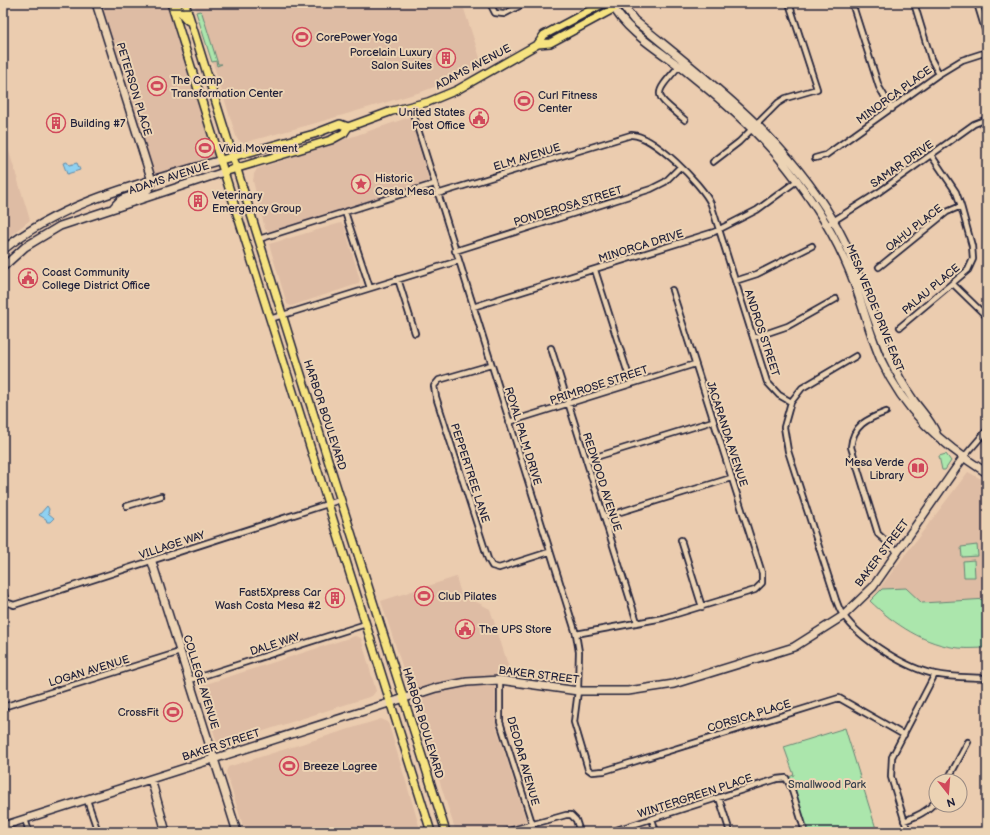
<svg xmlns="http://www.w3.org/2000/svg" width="990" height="835" font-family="'Balsamiq Sans',sans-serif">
  <rect width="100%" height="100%" fill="#ebccaf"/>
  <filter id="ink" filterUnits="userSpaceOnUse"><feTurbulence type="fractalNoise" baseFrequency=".025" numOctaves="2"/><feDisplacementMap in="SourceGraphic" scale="8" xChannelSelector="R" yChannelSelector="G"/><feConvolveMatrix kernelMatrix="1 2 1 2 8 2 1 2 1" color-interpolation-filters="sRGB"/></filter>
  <g filter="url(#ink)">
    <!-- built -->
    <path fill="#debca4" d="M 99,3 L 167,3 L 216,159 L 154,178 Z
      M 194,3 L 462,3 L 482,64 L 450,81 L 421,92 L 316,123 L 243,143 L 237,139 Z
      M 410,117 L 429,181 L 342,211 L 270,232 L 265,229 L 253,181 L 254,174 L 257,169 Z
      M 3,132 L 30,220 L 3,241 Z
      M 341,223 L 344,225 L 360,280 L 358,284 L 291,306 L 287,304 L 269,244 Z
      M 968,472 L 987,482 L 987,648 L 958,648 L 922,638 L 889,619 L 870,601 Z
      M 456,577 L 461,594 L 490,609 L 509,668 L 495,684 L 496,726 L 526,820 L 511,832 L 456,832 L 381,601 Z
      M 355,636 L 361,638 L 376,691 L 372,696 L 220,745 L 217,743 L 201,690 L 203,685 Z
      M 381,719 L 388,722 L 421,832 L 245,832 L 226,772 L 228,767 Z"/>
    <!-- green -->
    <path fill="#abe6ac" stroke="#668474" d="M 200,11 L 202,13 L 218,64 L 222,64 L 217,66 L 216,61 L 212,62 L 196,12 Z
      M 946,454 L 951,461 L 945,470 L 942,470 L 939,456 Z
      M 977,545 L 978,556 L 962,557 L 961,547 Z
      M 974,560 L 975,577 L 964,577 L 963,561 Z
      M 906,588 L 922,603 L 987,599 L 987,648 C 978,648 968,649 959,648 C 925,645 894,624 870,601 L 882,589 Z
      M 845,728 L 877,832 L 807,832 L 789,777 L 794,775 L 784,747 Z"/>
    <!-- water -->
    <path fill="#8fd1f1" stroke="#638ba8" d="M 67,162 L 69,165 L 77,163 L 80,170 L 67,174 L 63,163 Z
      M 47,506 L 49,509 L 48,513 L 54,518 L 50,522 L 47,522 L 46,519 L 39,515 Z"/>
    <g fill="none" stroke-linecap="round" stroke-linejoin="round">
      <!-- stream -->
      <path stroke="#638ba8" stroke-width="1.5" d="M 3,627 L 9,625"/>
      <!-- street casing -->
      <g stroke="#22223b" stroke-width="8">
        <path id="street" d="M 490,3 L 495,13 L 504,14 L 525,3
          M 852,3 L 879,87 L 892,109
          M 914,3 L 931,59 L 939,74
          M 977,3 L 987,36
          M 680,65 C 652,97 653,93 685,120
          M 411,107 L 576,634 L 579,652 L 578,691 L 574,722 L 588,769 L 592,772 L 604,771 L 839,698 L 904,735
          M 815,158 L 826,155 L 939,74 L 962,60 L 987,52
          M 713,162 L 739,142 L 778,103 L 786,98 L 817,89 L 789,3
          M 437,194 L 631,135 C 652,134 702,184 711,204 L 767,382 L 779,395 L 791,402 L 784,427 L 788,451 L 836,600 C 838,605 840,612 844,616 C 861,640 907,669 935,674 C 952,678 970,677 987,678
          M 345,212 L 370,288
          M 827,225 L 879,192 L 974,124 L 987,119
          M 259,239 L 434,184
          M 455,251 L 651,189 L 665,182 L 680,167
          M 879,267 L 947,212 L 961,206
          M 595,270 L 631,383
          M 398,279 L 415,333
          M 735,281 L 757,274 L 812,246
          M 953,284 L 987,317
          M 473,307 L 714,232 L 757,210 L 798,180
          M 270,319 L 458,261
          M 900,327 L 968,270 L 973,259 L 972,246 L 961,206 L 956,192 L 931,155
          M 753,338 L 788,326 L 836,299
          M 551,348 L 637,622
          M 491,365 L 439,380 L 434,386 L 436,397 L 488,559 L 492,566 L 499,568 L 549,552
          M 791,402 L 802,388 L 856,356
          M 886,412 C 867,419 853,425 851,447 L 878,534 L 898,552
          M 509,422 L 695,364
          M 963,458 L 987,430
          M 586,460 L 713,421
          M 127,506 L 161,496
          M 604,517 L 731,478
          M 681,540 L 702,607
          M 3,591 L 6,602 L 14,605 L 340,500
          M 576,634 L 663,618 L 755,590 L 762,583 L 762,573 L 672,290
          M 190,680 L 366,624
          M 500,680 L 500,722 L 532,823
          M 3,707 L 180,652
          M 947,781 L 968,742
          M 719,798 L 730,832
          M 87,800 L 98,832
          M 25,819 L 29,832
          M 652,819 L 656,832
          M 904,821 C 917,816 927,812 936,801
          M 505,832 L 566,815 L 571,815 L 576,820 L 580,832
          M 610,832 L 777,779 L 786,778 L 791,787 L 805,832
          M 908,832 L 891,777 L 892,757 L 935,674"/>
      </g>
      <!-- secondary casing -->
      <g stroke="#22223b" stroke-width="10">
        <path id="secondary" d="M 96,3 L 152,181 C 151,196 130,194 121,200 C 118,202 116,205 114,207
          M 611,3 C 626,32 660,51 686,71 C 717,96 748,122 775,153 C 804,187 830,225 848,267 C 861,297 868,330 881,360 C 905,412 940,443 987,473
          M 621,3 L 634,20 C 708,81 783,135 833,220 C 859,264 870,313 890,359 C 897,374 905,388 914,401 C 922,412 931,421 936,433
          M 3,250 C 64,200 146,182 221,160
          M 3,267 L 25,247 L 60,226 L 224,172
          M 152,562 L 237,832
          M 151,779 L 166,832
          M 3,826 L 436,688 L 467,682 L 500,680 L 578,691 L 628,691 L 674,684 L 794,647 L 843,616 L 873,587 L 963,458"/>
      </g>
      <!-- primary casing -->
      <g stroke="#22223b" stroke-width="10">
        <path id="primary" d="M 171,3 L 431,832
          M 185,3 L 297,362 L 446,832
          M 171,4 C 182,6 180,18 191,22
          M 538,44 L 550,43 L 624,3
          M 221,160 L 314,134 L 340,124 L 348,127 L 392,111 L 428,102 L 457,90 L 538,44 L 544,35 L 604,3
          M 224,172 L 331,140 L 344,133 L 348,127"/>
      </g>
      <!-- street -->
      <use href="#street" stroke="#ecd3b4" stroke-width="4.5"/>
      <!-- secondary -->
      <use href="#secondary" stroke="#ecd3b4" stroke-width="7"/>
      <!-- primary -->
      <use href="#primary" stroke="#f6e381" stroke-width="7"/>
    </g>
  </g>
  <!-- icons -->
  <defs>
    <g id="stadium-ring" transform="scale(1)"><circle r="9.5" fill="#ecd3b4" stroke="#d1495b" stroke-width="1.5"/><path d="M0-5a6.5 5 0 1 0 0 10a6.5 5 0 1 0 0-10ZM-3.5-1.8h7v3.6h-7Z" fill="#d1495b"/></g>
    <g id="building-ring" transform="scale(1)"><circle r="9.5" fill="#ecd3b4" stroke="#d1495b" stroke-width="1.5"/><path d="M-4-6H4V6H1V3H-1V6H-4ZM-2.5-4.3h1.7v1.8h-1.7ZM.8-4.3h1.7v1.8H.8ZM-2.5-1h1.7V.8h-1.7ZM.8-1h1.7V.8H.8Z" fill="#d1495b"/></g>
    <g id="civic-ring" transform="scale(1)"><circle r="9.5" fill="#ecd3b4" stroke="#d1495b" stroke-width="1.5"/><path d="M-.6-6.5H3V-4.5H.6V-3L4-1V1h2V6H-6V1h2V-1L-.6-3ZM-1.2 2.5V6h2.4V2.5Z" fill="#d1495b"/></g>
    <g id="sight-ring" transform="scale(1)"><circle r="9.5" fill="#ecd3b4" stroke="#d1495b" stroke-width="1.5"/><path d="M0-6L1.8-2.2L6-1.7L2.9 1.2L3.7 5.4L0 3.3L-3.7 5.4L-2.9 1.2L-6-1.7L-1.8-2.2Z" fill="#d1495b"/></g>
    <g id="library-ring" transform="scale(1)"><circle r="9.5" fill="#ecd3b4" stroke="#d1495b" stroke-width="1.5"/><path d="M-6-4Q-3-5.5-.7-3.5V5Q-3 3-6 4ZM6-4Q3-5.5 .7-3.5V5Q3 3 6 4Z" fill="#d1495b"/></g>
  </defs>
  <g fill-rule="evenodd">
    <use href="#stadium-ring" x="302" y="37"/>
    <use href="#building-ring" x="446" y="58"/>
    <use href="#stadium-ring" x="157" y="86"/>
    <use href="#stadium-ring" x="524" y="101"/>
    <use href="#civic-ring" x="479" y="118"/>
    <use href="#building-ring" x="56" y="123"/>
    <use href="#stadium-ring" x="205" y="148"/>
    <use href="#sight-ring" x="361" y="184"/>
    <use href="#building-ring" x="198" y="201"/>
    <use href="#civic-ring" x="28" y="278"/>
    <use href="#library-ring" x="918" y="468"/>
    <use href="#stadium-ring" x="424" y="596"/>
    <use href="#building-ring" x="335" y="598"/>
    <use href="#civic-ring" x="465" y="629"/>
    <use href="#stadium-ring" x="173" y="712"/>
    <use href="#stadium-ring" x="289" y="766"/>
  </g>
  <g text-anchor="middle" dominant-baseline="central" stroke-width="4" stroke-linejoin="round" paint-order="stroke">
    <!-- poi labels -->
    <g font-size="11" fill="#22223b" stroke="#ecd3b4" text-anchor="start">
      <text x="316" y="37">CorePower Yoga</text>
      <text x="432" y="52" text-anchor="end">Porcelain Luxury<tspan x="432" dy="13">Salon Suites</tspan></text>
      <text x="171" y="80">The Camp<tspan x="171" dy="13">Transformation Center</tspan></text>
      <text x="538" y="95">Curl Fitness<tspan x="538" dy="13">Center</tspan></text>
      <text x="465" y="112" text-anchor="end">United States<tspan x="465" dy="13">Post Office</tspan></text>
      <text x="70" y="123">Building #7</text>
      <text x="219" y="148">Vivid Movement</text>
      <text x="375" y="178">Historic<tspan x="375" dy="13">Costa Mesa</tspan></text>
      <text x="212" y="195">Veterinary<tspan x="212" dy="13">Emergency Group</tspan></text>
      <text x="42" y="272">Coast Community<tspan x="42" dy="13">College District Office</tspan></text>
      <text x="904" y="462" text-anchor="end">Mesa Verde<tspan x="904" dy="13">Library</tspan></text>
      <text x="321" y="592" text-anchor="end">Fast5Xpress Car<tspan x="321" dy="13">Wash Costa Mesa #2</tspan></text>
      <text x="438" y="596">Club Pilates</text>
      <text x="479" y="629">The UPS Store</text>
      <text x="159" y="712" text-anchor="end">CrossFit</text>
      <text x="303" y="766">Breeze Lagree</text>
    </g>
    <!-- street labels -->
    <g font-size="11" fill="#22223b" stroke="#ecd3b4">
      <text transform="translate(473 67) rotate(-28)">ADAMS AVENUE</text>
      <text transform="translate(134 89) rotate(73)">PETERSON PLACE</text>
      <text transform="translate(894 95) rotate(-36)">MINORCA PLACE</text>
      <text transform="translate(527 157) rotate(-17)">ELM AVENUE</text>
      <text transform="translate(902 164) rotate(-35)">SAMAR DRIVE</text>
      <text transform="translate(169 178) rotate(-18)">ADAMS AVENUE</text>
      <text transform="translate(568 206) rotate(-17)">PONDEROSA STREET</text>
      <text transform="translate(914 228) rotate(-38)">OAHU PLACE</text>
      <text transform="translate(641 246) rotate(-17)">MINORCA DRIVE</text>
      <text transform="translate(931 289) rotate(-40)">PALAU PLACE</text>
      <text transform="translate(875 308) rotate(68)">MESA VERDE DRIVE EAST</text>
      <text transform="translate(762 333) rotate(72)">ANDROS STREET</text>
      <text transform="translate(599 385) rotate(-18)">PRIMROSE STREET</text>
      <text transform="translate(325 415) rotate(72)">HARBOR BOULEVARD</text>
      <text transform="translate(727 434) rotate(72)">JACARANDA AVENUE</text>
      <text transform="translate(523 436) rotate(73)">ROYAL PALM DRIVE</text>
      <text transform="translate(470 473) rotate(72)">PEPPERTREE LANE</text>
      <text transform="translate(602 482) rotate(72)">REDWOOD AVENUE</text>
      <text transform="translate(172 545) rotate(-18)">VILLAGE WAY</text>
      <text transform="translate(882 553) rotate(-53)">BAKER STREET</text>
      <text transform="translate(275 644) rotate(-18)">DALE WAY</text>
      <text transform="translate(89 671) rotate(-17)">LOGAN AVENUE</text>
      <text transform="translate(539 675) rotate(7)">BAKER STREET</text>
      <text transform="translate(201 682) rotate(73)">COLLEGE AVENUE</text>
      <text transform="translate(749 716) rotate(-17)">CORSICA PLACE</text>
      <text transform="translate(423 723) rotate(73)">HARBOR BOULEVARD</text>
      <text transform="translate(221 745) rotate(-18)">BAKER STREET</text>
      <text transform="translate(523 761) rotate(74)">DEODAR AVENUE</text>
      <text transform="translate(695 796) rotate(-18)">WINTERGREEN PLACE</text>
    </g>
    <!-- park labels -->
    <g font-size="11" fill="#373f4c" stroke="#ecd3b4">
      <text x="827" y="784">Smallwood Park</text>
    </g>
  </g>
  <!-- margin -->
  <rect width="990" height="835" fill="none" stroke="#ecd3b4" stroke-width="16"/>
  <rect x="8" y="8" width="974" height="819" fill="none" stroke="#22223b" stroke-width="1.5" filter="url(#ink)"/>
  <!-- north arrow -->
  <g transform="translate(948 793) rotate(163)"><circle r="19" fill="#ecd3b4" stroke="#9b8c84"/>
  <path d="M0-3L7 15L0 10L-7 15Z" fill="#d1495b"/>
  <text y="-6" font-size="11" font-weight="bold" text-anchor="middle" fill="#22223b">N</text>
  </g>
</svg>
